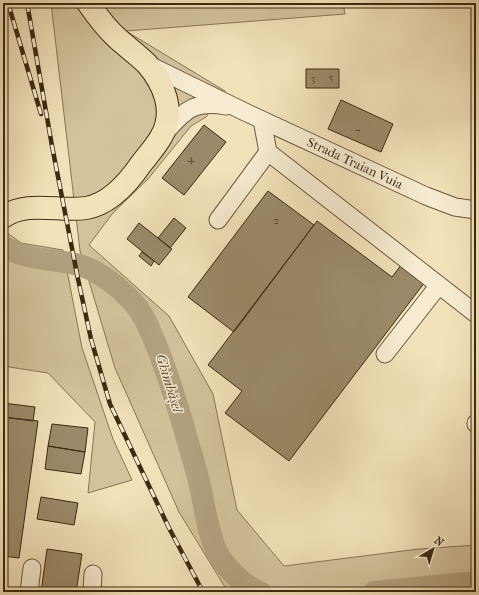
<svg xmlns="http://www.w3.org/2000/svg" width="479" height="595" font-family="'IM FELL French Canon',serif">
  <rect width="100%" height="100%" fill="#f2e2ba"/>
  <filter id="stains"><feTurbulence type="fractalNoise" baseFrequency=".005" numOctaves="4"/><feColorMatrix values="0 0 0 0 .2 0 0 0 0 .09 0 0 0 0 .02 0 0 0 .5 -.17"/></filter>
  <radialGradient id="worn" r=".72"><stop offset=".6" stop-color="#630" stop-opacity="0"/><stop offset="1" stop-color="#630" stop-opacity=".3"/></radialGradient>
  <!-- green -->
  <path fill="#d3c39d" stroke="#887657" d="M 51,3 L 343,3 L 345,14 L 126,31 L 225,91 L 206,117 L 191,126 L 148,179 L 112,214 L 89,245 L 169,316 L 213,394 L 237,510 L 284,566 L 419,549 L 476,545 L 476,592 L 228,592 L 179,512 L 115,368 L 80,251 Z
    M 3,230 L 21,243 L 63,250 L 82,348 L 113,439 L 132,480 L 88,493 L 95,422 L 48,373 L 3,366 Z"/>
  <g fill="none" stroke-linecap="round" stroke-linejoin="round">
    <!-- river -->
    <path stroke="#b4a381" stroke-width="22" d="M 3,246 C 27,261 52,258 79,265 C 96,269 119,287 131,300 C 144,314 150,330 157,347 C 168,374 176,401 184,428 C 189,447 196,467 200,486 C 205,507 208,535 218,554 C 226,568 244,586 260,592
      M 374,592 L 476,582"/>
  </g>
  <!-- building -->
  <path fill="#9b8a69" stroke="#3c2a11" d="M 306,69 L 339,69 L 339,88 L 306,88 Z
    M 341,100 L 393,124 L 381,152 L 328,129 Z
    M 204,125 L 226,142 L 184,195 L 162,178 Z
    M 268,191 L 314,225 L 234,332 L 188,297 Z
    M 174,218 L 186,228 L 170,248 L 158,238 Z
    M 317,221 L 392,277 L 405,260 L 428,278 L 289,461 L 225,413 L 242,391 L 208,365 Z
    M 139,223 L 172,249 L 159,265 L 127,239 Z
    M 142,252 L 154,261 L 151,266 L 139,256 Z
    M 3,403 L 35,407 L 33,421 L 3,417 Z
    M 3,417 L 38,421 L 19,558 L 3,556 Z
    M 52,424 L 88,428 L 85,452 L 48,446 Z
    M 48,446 L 85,452 L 81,474 L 45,469 Z
    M 41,497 L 78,503 L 74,525 L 37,519 Z
    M 47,549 L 82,554 L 76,592 L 41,592 Z"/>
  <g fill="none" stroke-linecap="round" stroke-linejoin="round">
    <!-- minor casing -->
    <g stroke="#6a583b" stroke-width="19">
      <path id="minor" d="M 147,64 L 245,112 L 426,196 L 455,207 L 476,210
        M 262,120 L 268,152 L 476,314
        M 162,136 C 184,112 191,100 226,106
        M 218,220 L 268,152
        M 385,354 L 439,285
        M 476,424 L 476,423
        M 29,592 L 32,568
        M 92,592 L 93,574"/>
    </g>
    <!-- major casing -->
    <g stroke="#3c2a11" stroke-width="24">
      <path id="major" d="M 3,217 C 27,200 59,212 86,208 C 110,204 128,183 141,164 C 148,155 156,146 161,137 C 176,112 164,84 147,64 C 138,55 127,47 117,38 C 106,28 97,16 88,3"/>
    </g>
    <!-- minor -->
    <use href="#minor" stroke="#f7ecd2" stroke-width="17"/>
    <!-- major -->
    <use href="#major" stroke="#f2e2ba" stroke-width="22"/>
    <!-- rail casing -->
    <g stroke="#3c2a11" stroke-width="4.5">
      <path id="rail" d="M 8,3 L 41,114
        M 27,3 L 52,146 L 78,279 L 91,339 L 110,404 L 169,528 L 203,592"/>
    </g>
    <!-- rail -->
    <use href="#rail" stroke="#f7ecd2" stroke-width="3" stroke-dasharray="9" stroke-linecap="butt"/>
  </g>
  <g text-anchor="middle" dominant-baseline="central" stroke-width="3" stroke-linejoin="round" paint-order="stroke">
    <!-- number labels -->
    <g font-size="11" fill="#544227">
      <text x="331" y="77">5</text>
      <text x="313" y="78">3</text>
      <text x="358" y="131">7</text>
      <text x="191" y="158">4</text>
      <text x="276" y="220">2</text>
    </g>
    <!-- street labels -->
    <g font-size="13" fill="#3c2a11" stroke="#f7ecd2">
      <text transform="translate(355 163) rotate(25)">Strada Traian Vuia</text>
    </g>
    <!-- water labels -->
    <g font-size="14" font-style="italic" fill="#604e33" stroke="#f7ecd2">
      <text transform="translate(169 383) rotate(73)">Ghimbășel</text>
    </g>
  </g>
  <!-- margin -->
  <rect width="479" height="595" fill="none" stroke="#f2e2ba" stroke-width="16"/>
  <rect x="4" y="4" width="471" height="587" fill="none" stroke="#3c2a11" stroke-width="2"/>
  <rect x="8" y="8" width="463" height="579" fill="none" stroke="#3c2a11"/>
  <!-- north arrow -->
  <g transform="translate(433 549) rotate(38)" stroke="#f7ecd2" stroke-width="3" paint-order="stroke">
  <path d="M0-3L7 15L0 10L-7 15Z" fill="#3c2a11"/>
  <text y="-6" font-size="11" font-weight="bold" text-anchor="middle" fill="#3c2a11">N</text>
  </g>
  <rect width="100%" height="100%" filter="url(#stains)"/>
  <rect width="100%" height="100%" fill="url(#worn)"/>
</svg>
